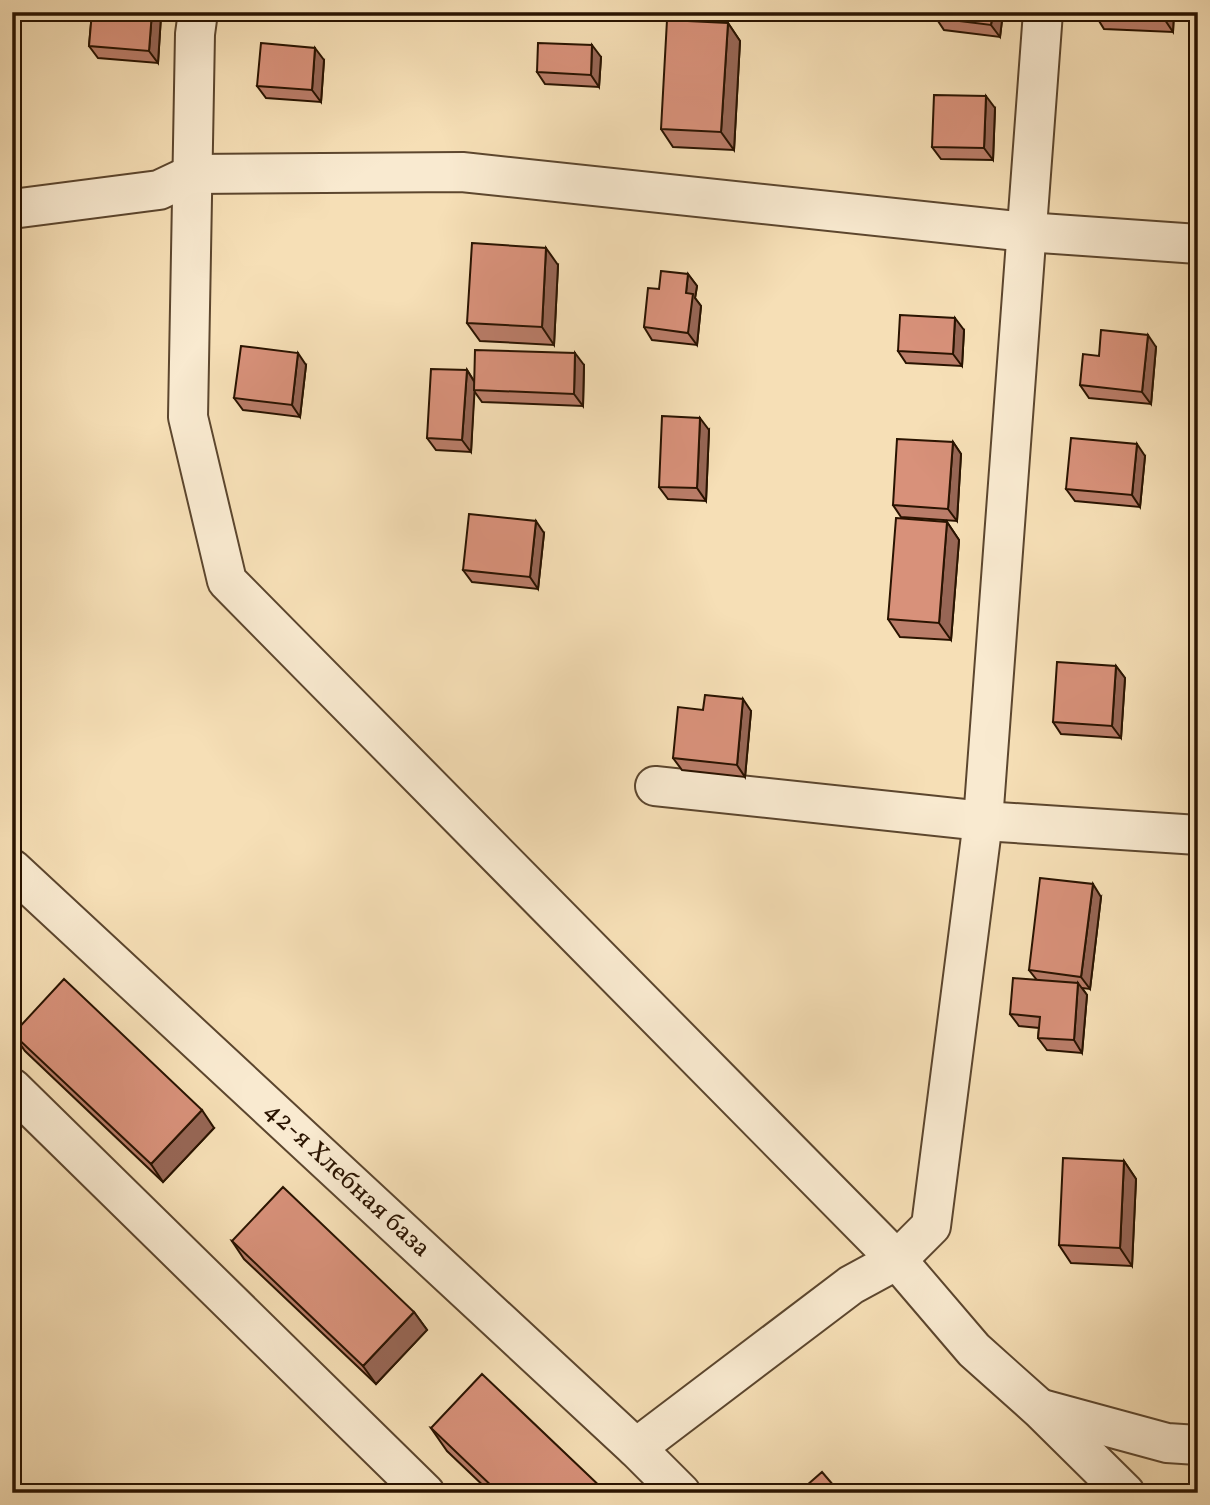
<svg xmlns="http://www.w3.org/2000/svg" width="1210" height="1505" font-family="Vollkorn,serif">
  <rect width="100%" height="100%" fill="#f6dfb6"/>
  <filter id="stains"><feTurbulence type="fractalNoise" baseFrequency=".00286" numOctaves="4"/><feColorMatrix values="0 0 0 0 .2 0 0 0 0 .09 0 0 0 0 .02 0 0 0 .5 -.17"/></filter>
  <radialGradient id="worn" r=".72"><stop offset=".6" stop-color="#630" stop-opacity="0"/><stop offset="1" stop-color="#630" stop-opacity=".3"/></radialGradient>
  <g fill="none" stroke-linecap="round" stroke-linejoin="round">
    <!-- street casing -->
    <g stroke="#5c462e" stroke-width="42">
      <g id="street">
        <path d="M 198,12 L 195,34 L 188,417 L 227,581 L 897,1260 L 974,1350 L 1040,1409 L 1125,1493"/>
        <path d="M 12,209 L 159,190 L 193,174 L 462,172 L 1026,232 L 1198,244"/>
        <path d="M 655,786 L 983,821 L 1198,835"/>
        <path id="s1" d="M 12,869 L 636,1448 L 681,1493"/>
        <path d="M 12,1088 L 425,1493"/>
        <path d="M 1042,1409 L 1167,1443 L 1198,1445"/>
        <path d="M 636,1448 L 851,1285 L 897,1260 L 931,1226 L 983,821 L 1043,12"/>
      </g>
    </g>
    <!-- street -->
    <use href="#street" stroke="#f9ead0" stroke-width="38"/>
  </g>
  <!-- wall -->
  <path fill="#ba7d69" stroke="#291300" stroke-width="2" d="M 92,12 L 159,12 L 161,16 L 158,63 L 98,58 L 89,46 Z
    M 936,12 L 1003,12 L 1000,37 L 944,30 L 936,18 Z
    M 1096,12 L 1174,12 L 1173,32 L 1104,29 L 1096,16 Z
    M 728,23 L 740,41 L 734,150 L 673,147 L 661,129 Z
    M 601,57 L 599,87 L 545,84 L 537,72 Z
    M 324,60 L 321,102 L 266,98 L 257,86 Z
    M 995,108 L 993,160 L 941,159 L 932,147 Z
    M 558,265 L 554,345 L 480,341 L 467,323 Z
    M 688,274 L 697,286 L 695,298 L 701,306 L 697,345 L 652,340 L 644,327 L 659,289 Z
    M 964,330 L 962,366 L 906,363 L 898,351 Z
    M 1156,347 L 1151,404 L 1089,398 L 1080,385 L 1099,356 Z
    M 306,365 L 300,417 L 243,410 L 234,398 Z
    M 584,365 L 583,406 L 482,402 L 474,391 L 471,452 L 436,450 L 427,438 L 467,370 L 474,381 Z
    M 709,430 L 706,501 L 668,499 L 659,487 Z
    M 953,442 L 961,454 L 957,521 L 901,517 L 893,505 Z
    M 1145,456 L 1140,507 L 1075,501 L 1066,489 Z
    M 947,522 L 959,540 L 951,640 L 900,637 L 888,619 Z
    M 544,533 L 538,589 L 472,582 L 463,570 Z
    M 1116,666 L 1125,678 L 1121,738 L 1061,734 L 1053,722 Z
    M 703,710 L 751,711 L 745,777 L 682,770 L 673,758 Z
    M 1101,897 L 1090,989 L 1082,988 L 1087,995 L 1082,1053 L 1047,1050 L 1038,1038 L 1039,1028 L 1019,1026 L 1010,1014 L 1036,979 L 1029,970 Z
    M 13,1034 L 214,1128 L 163,1182 L 25,1051 Z
    M 1124,1161 L 1136,1179 L 1132,1266 L 1071,1263 L 1059,1245 Z
    M 232,1241 L 414,1312 L 427,1330 L 376,1384 L 244,1259 Z
    M 431,1428 L 607,1493 L 491,1493 L 447,1451 Z"/>
  <!-- shaded-wall -->
  <path fill="#976655" stroke="#291300" stroke-width="2" d="M 152,12 L 159,12 L 161,16 L 158,63 L 149,51 Z
    M 993,12 L 1003,12 L 1000,37 L 991,25 Z
    M 1165,12 L 1174,12 L 1173,32 L 1165,20 Z
    M 728,23 L 740,41 L 734,150 L 721,132 Z
    M 592,45 L 601,57 L 599,87 L 591,75 Z
    M 315,48 L 324,60 L 321,102 L 312,90 Z
    M 986,96 L 995,108 L 993,160 L 984,148 Z
    M 546,248 L 558,265 L 554,345 L 542,327 Z
    M 688,274 L 697,286 L 695,298 L 701,306 L 697,345 L 688,333 L 686,293 Z
    M 955,318 L 964,330 L 962,366 L 953,354 Z
    M 1148,335 L 1156,347 L 1151,404 L 1142,392 Z
    M 298,353 L 306,365 L 300,417 L 292,405 Z
    M 575,353 L 584,365 L 583,406 L 574,394 Z
    M 467,370 L 475,383 L 471,452 L 462,440 Z
    M 700,418 L 709,430 L 706,501 L 697,488 Z
    M 953,442 L 961,454 L 957,521 L 948,509 Z
    M 1137,444 L 1145,456 L 1140,507 L 1132,495 Z
    M 536,521 L 544,533 L 538,589 L 530,577 Z
    M 947,522 L 959,540 L 951,640 L 939,623 Z
    M 1116,666 L 1125,678 L 1121,738 L 1112,726 Z
    M 743,699 L 751,711 L 745,777 L 737,765 Z
    M 1093,884 L 1101,897 L 1090,989 L 1081,977 Z
    M 1078,983 L 1087,995 L 1082,1053 L 1074,1040 Z
    M 202,1110 L 214,1128 L 163,1182 L 151,1164 Z
    M 1124,1161 L 1136,1179 L 1132,1266 L 1120,1248 Z
    M 414,1312 L 427,1330 L 376,1384 L 363,1366 Z"/>
  <!-- building -->
  <path fill="#d8917a" stroke="#291300" stroke-width="2" d="M 92,12 L 152,12 L 149,51 L 89,46 Z
    M 936,12 L 993,12 L 991,25 L 936,18 Z
    M 1096,12 L 1165,12 L 1165,20 L 1096,16 Z
    M 667,20 L 728,23 L 721,132 L 661,129 Z
    M 261,43 L 315,48 L 312,90 L 257,86 Z
    M 538,43 L 592,45 L 591,75 L 537,72 Z
    M 934,95 L 986,96 L 984,148 L 932,147 Z
    M 472,243 L 546,248 L 542,327 L 467,323 Z
    M 661,271 L 688,274 L 686,293 L 693,294 L 688,333 L 644,327 L 648,288 L 659,289 Z
    M 900,315 L 955,318 L 953,354 L 898,351 Z
    M 1101,330 L 1148,335 L 1142,392 L 1080,385 L 1083,354 L 1099,356 Z
    M 241,346 L 298,353 L 292,405 L 234,398 Z
    M 475,350 L 575,353 L 574,394 L 474,390 Z
    M 431,369 L 467,370 L 462,440 L 427,438 Z
    M 662,416 L 700,418 L 697,488 L 659,487 Z
    M 1071,438 L 1137,444 L 1132,495 L 1066,489 Z
    M 897,439 L 953,442 L 948,509 L 893,505 Z
    M 469,514 L 536,521 L 530,577 L 463,570 Z
    M 896,518 L 947,522 L 939,623 L 888,619 Z
    M 1057,662 L 1116,666 L 1112,726 L 1053,722 Z
    M 705,695 L 743,699 L 737,765 L 673,758 L 678,707 L 703,710 Z
    M 1040,878 L 1093,884 L 1081,977 L 1029,970 Z
    M 1013,978 L 1078,983 L 1074,1040 L 1038,1038 L 1040,1017 L 1010,1014 Z
    M 64,979 L 202,1110 L 151,1164 L 13,1034 Z
    M 1063,1158 L 1124,1161 L 1120,1248 L 1059,1245 Z
    M 283,1187 L 414,1312 L 363,1366 L 232,1241 Z
    M 482,1374 L 607,1493 L 499,1493 L 431,1428 Z
    M 822,1472 L 840,1493 L 798,1493 Z"/>
  <g text-anchor="middle" dominant-baseline="central" stroke-width="5" stroke-linejoin="round" paint-order="stroke">
    <!-- street labels -->
    <g font-size="26" fill="#291300" stroke="#f9ead0">
      <text stroke="none"><textPath href="#s1" startOffset="457">42-я Хлебная база</textPath></text>
    </g>
  </g>
  <!-- margin -->
  <rect width="1210" height="1505" fill="none" stroke="#f6dfb6" stroke-width="42"/>
  <rect x="14" y="14" width="1182" height="1477" fill="none" stroke="#291300" stroke-width="3.5"/>
  <rect x="21" y="21" width="1168" height="1463" fill="none" stroke="#291300" stroke-width="2"/>
  <rect width="100%" height="100%" filter="url(#stains)"/>
  <rect width="100%" height="100%" fill="url(#worn)"/>
</svg>
